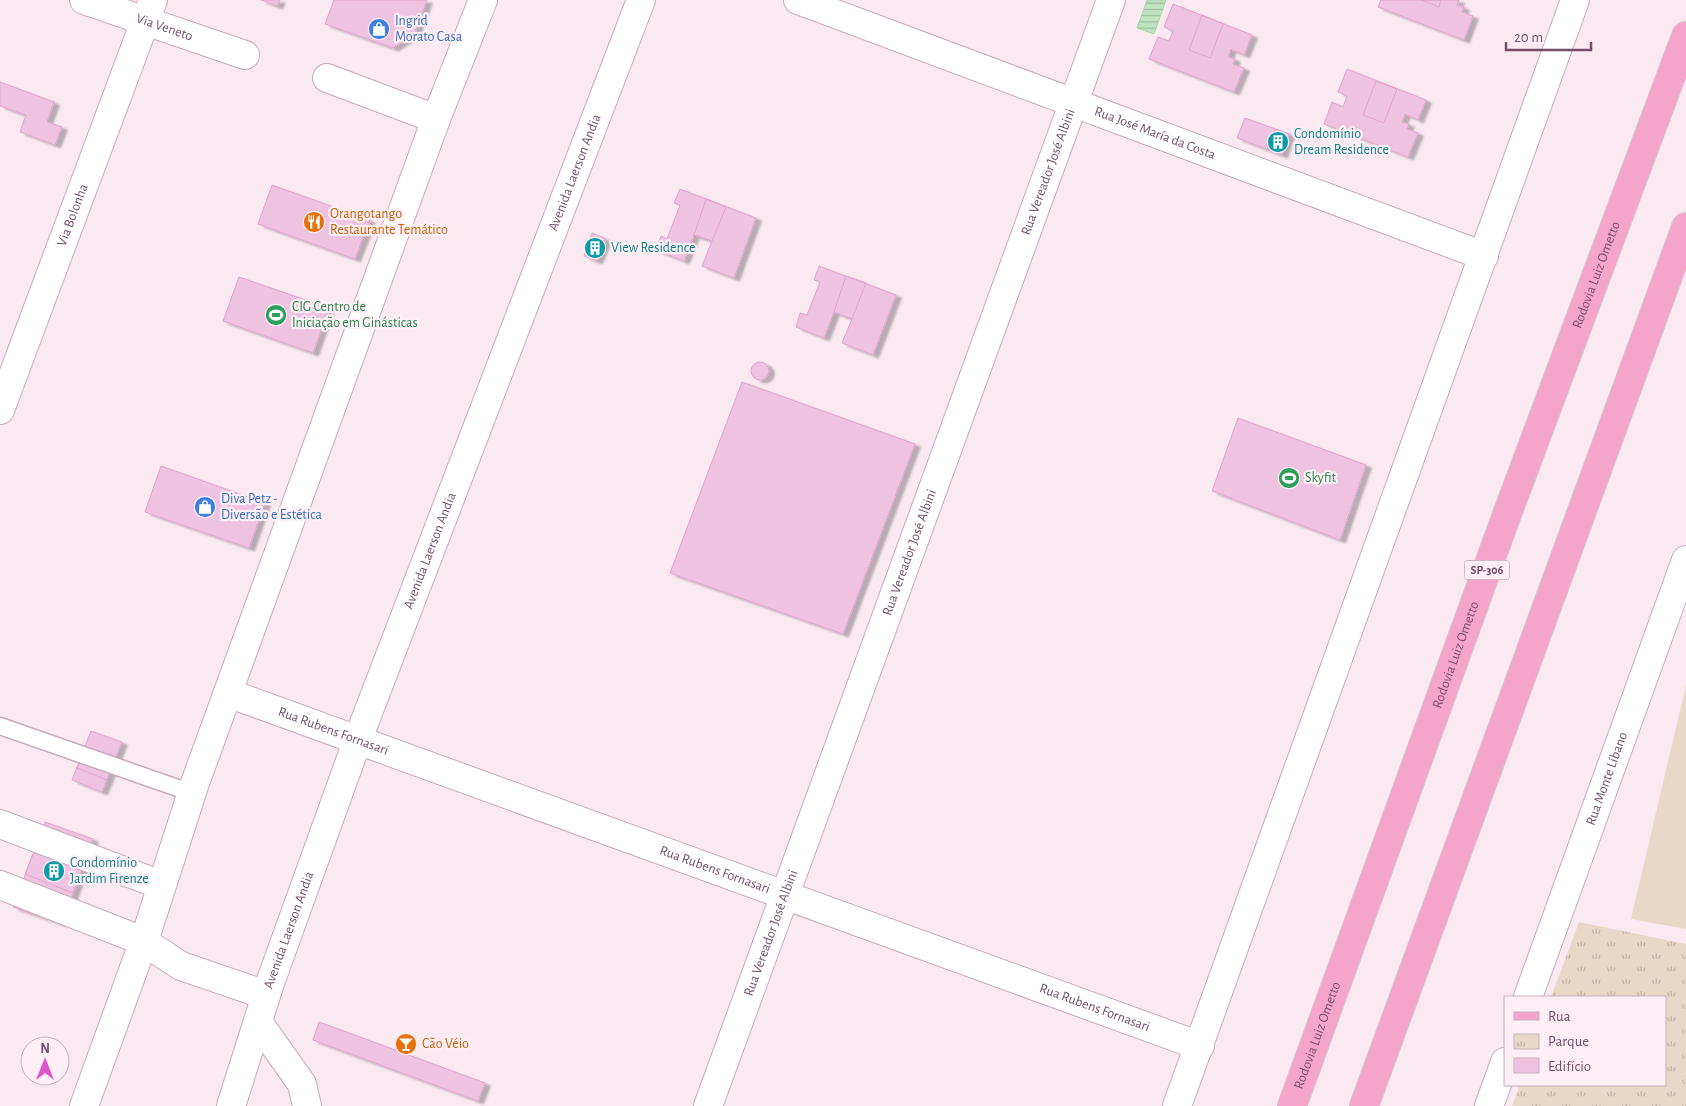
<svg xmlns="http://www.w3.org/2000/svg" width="1686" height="1106" font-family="'Alegreya Sans',sans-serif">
  <defs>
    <pattern id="park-tufts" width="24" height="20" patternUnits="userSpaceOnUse" patternTransform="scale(1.25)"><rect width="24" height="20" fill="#e9d8c7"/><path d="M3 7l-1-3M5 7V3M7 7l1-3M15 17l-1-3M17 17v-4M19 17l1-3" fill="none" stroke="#c1b1a6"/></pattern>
    <pattern id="water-rules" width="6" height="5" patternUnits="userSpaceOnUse" patternTransform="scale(1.25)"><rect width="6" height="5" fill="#bee4c0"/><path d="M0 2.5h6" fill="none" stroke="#9fbba0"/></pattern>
    <filter id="shadow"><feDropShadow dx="5.5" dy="3" stdDeviation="1" flood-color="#0004"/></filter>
  </defs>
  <rect width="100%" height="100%" fill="#fbe9f1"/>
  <!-- green -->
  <path fill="#e9d8c7" d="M 1686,685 L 1686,929 L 1631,919 Z"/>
  <!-- park -->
  <path fill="url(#park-tufts)" d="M 1579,922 L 1686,944 L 1686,1106 L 1512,1106 L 1520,1085 L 1665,1085 L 1665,997 L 1551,997 Z"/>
  <!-- water -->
  <path fill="url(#water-rules)" stroke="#a5d5a8" d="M 1147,0 L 1166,0 L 1154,34 L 1137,28 Z"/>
  <!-- building -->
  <path fill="#efc2e1" stroke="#e1a3ce" filter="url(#shadow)" d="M 261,0 L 280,0 L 277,6 Z
    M 334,0 L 427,0 L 414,35 L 393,48 L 325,24 Z
    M 1381,0 L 1459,0 L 1457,5 L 1464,7 L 1462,12 L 1473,16 L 1464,40 L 1378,7 Z
    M 1421,0 L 1441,0 L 1439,7 Z
    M 1173,4 L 1252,35 L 1244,55 L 1231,49 L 1228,57 L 1235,59 L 1233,64 L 1244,68 L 1234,92 L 1149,59 L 1158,37 L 1169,41 L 1173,31 L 1164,27 Z
    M 1202,15 L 1223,24 L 1210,58 L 1189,50 Z
    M 1347,69 L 1426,100 L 1418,120 L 1405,114 L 1402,122 L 1409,124 L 1407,129 L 1418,133 L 1408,157 L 1324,124 L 1332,102 L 1343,107 L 1347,96 L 1338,92 Z
    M 1376,81 L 1397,89 L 1384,123 L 1363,115 Z
    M 0,82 L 54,102 L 47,122 L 62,127 L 55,145 L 20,132 L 26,115 L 0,106 Z
    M 1245,118 L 1289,134 L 1282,155 L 1237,138 Z
    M 1275,129 L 1289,134 L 1282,155 L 1267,149 Z
    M 272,185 L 370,220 L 355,259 L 258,224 Z
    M 680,189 L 756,218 L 734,278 L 702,266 L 712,241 L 694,235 L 684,261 L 656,250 L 661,236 L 667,239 L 680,205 L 674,203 Z
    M 706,199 L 726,207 L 712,241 L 694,235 Z
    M 592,233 L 606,239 L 597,261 L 584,256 Z
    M 819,266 L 896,295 L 873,355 L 842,343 L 852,319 L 834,312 L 824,338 L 796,327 L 800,313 L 807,315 L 820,282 L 814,280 Z
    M 846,276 L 866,283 L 852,319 L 834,312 Z
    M 239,277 L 329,308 L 313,353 L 223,321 Z
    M751 371a9 9 0 1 1 18 0a9 9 0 1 1-18 0Z
    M 742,382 L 915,444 L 843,634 L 670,573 Z
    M 1238,418 L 1366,465 L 1340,540 L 1212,491 Z
    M 161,466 L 265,503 L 249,548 L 145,512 Z
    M 91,731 L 122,742 L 102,792 L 72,780 Z
    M 80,759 L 111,770 L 107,780 L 77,768 Z
    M 45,822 L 93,839 L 62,924 L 13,907 Z
    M 35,849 L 83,867 L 73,893 L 25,874 Z
    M 319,1022 L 485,1083 L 478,1101 L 313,1040 Z"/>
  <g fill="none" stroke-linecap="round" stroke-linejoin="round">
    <!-- lane casing -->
    <g stroke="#c8aabd" stroke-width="19">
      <path id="lane" d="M 0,726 L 192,793"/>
    </g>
    <!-- street casing -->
    <g stroke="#c8aabd" stroke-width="30">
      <g id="street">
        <path id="s1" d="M 84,0 L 245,55"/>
        <path id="s2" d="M 798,0 L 1484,256"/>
        <path d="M 327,78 L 436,119"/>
        <path id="s3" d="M 0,410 L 153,0"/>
        <path id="s4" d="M 228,693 L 1200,1046"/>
        <path d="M 0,824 L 161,885"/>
        <path d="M 0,885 L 143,941 L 181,966 L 266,995"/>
        <path id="s5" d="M 1528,997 L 1686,560"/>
        <path d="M 258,1022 L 302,1084 L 307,1106"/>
        <path d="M 84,1106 L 146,935 L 195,783 L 436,119 L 483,0"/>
        <path id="s6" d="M 231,1106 L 270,983 L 358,739 L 641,0"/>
        <path id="s7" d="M 708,1106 L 1111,0"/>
        <path d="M 1177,1106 L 1575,0"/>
        <path d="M 1489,1106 L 1505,1062"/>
      </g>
    </g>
    <!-- primary casing -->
    <g stroke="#d3c6cf" stroke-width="30">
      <g id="primary">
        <path id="s8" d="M 1292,1106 L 1506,517 L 1686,36"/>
        <path d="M 1364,1106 L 1686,227"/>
      </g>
    </g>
    <!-- lane -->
    <use href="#lane" stroke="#fff" stroke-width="16"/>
    <!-- street -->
    <use href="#street" stroke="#fff" stroke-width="28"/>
    <!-- primary -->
    <use href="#primary" stroke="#f6a5ca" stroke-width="28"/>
  </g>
  <!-- icons -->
  <defs>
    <g id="shop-disc" transform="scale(1.125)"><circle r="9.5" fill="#3f7fe0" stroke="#feeff6"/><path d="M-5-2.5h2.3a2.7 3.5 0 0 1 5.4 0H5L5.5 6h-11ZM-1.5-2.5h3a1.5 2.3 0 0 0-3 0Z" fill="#fff"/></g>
    <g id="building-disc" transform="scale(1.125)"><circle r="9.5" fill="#0f9aa8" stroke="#feeff6"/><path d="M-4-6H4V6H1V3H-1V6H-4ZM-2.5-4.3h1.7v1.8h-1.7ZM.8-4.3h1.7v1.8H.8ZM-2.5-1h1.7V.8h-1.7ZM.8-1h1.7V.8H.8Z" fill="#fff"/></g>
    <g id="restaurant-disc" transform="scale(1.125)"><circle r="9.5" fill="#e8710a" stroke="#feeff6"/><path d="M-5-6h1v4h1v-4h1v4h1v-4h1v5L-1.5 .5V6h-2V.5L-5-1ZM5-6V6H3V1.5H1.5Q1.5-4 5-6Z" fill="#fff"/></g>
    <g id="stadium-disc" transform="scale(1.125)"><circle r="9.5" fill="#2e9e5b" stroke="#feeff6"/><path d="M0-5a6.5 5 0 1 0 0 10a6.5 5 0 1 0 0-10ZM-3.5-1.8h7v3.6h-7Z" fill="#fff"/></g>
    <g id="bar-disc" transform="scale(1.125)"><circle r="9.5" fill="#e8710a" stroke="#feeff6"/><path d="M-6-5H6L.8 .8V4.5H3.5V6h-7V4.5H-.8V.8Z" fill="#fff"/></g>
  </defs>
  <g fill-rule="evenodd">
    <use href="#shop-disc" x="379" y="29"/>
    <use href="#building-disc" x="1278" y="142"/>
    <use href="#restaurant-disc" x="314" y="222"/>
    <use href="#building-disc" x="595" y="248"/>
    <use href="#stadium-disc" x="276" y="315"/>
    <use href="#stadium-disc" x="1289" y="478"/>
    <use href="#shop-disc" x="205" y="507"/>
    <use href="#building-disc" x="54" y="871"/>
    <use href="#bar-disc" x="406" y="1044"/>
  </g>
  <g text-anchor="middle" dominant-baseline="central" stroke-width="4.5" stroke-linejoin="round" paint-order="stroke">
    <!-- shield labels -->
    <rect fill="#feeff6" stroke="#9e7e94" stroke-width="1" x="1464.5" y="560.5" width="45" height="19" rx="4"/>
    <g font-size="12" font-weight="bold" fill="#754e6a">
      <text x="1487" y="570">SP-306</text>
    </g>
    <!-- shop labels -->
    <g font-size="14" fill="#366cbe" stroke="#feeff6" text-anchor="start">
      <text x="395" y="21">Ingrid<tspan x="395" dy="16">Morato Casa</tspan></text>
      <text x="221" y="499">Diva Petz -<tspan x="221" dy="16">Diversão e Estética</tspan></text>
    </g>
    <!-- street labels -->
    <g font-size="14" fill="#754e6a" stroke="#feeff6">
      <text stroke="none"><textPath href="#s1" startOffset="85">Via Veneto</textPath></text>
      <text stroke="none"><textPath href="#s2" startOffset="381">Rua José María da Costa</textPath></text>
      <text stroke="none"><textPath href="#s7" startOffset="994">Rua Vereador José Albini</textPath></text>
      <text stroke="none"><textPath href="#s6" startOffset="995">Avenida Laerson Andia</textPath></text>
      <text stroke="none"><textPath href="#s3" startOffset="208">Via Bolonha</textPath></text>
      <text stroke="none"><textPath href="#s8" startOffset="885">Rodovia Luiz Ometto</textPath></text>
      <text stroke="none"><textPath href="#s6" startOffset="590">Avenida Laerson Andia</textPath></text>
      <text stroke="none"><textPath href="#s7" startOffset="589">Rua Vereador José Albini</textPath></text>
      <text stroke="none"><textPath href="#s8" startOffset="480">Rodovia Luiz Ometto</textPath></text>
      <text stroke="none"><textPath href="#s4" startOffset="112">Rua Rubens Fornasari</textPath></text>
      <text stroke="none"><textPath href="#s5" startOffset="232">Rua Monte Líbano</textPath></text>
      <text stroke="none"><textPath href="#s4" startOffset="518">Rua Rubens Fornasari</textPath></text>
      <text stroke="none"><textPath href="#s6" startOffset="185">Avenida Laerson Andia</textPath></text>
      <text stroke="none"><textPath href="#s7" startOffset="184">Rua Vereador José Albini</textPath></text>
      <text stroke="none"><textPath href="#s4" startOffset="922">Rua Rubens Fornasari</textPath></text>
      <text stroke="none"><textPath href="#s8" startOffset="75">Rodovia Luiz Ometto</textPath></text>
    </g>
    <!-- culture labels -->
    <g font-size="14" fill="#0d838f" stroke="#feeff6" text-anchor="start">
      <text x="1294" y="134">Condomínio<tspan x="1294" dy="16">Dream Residence</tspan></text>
      <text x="611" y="248">View Residence</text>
      <text x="70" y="863">Condomínio<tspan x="70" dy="16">Jardim Firenze</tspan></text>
    </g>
    <!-- food labels -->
    <g font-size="14" fill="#c56008" stroke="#feeff6" text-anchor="start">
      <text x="330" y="214">Orangotango<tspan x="330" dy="16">Restaurante Temático</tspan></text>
      <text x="422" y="1044">Cão Véio</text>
    </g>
    <!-- leisure labels -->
    <g font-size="14" fill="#27864d" stroke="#feeff6" text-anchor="start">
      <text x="292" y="307">CIG Centro de<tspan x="292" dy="16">Iniciação em Ginásticas</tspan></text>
      <text x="1305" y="478">Skyfit</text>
    </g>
  </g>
  <!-- legend -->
  <rect x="1504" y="996" width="162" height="90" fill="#feeff6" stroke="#c7afbe"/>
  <rect x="1514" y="1012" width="25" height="8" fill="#f6a5ca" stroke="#c7afbe"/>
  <text x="1548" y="1021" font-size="15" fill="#754e6a">Rua</text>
  <rect x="1514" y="1034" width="25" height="15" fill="url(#park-tufts)" stroke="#c7afbe"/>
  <text x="1548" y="1046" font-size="15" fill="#754e6a">Parque</text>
  <rect x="1514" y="1058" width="25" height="15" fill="#efc2e1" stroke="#c7afbe"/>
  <text x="1548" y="1071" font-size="15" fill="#754e6a">Edifício</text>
  <!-- north arrow -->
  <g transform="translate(45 1061)"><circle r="24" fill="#feeff6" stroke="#c7afbe"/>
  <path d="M0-4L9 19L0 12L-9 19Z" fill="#de55cb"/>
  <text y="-8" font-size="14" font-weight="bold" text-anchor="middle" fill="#754e6a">N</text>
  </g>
  <!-- scale -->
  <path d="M1506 42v8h85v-8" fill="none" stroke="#754e6a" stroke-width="2.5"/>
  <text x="1514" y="42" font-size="15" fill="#754e6a" stroke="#feeff6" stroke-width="4" paint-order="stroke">20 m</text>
</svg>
